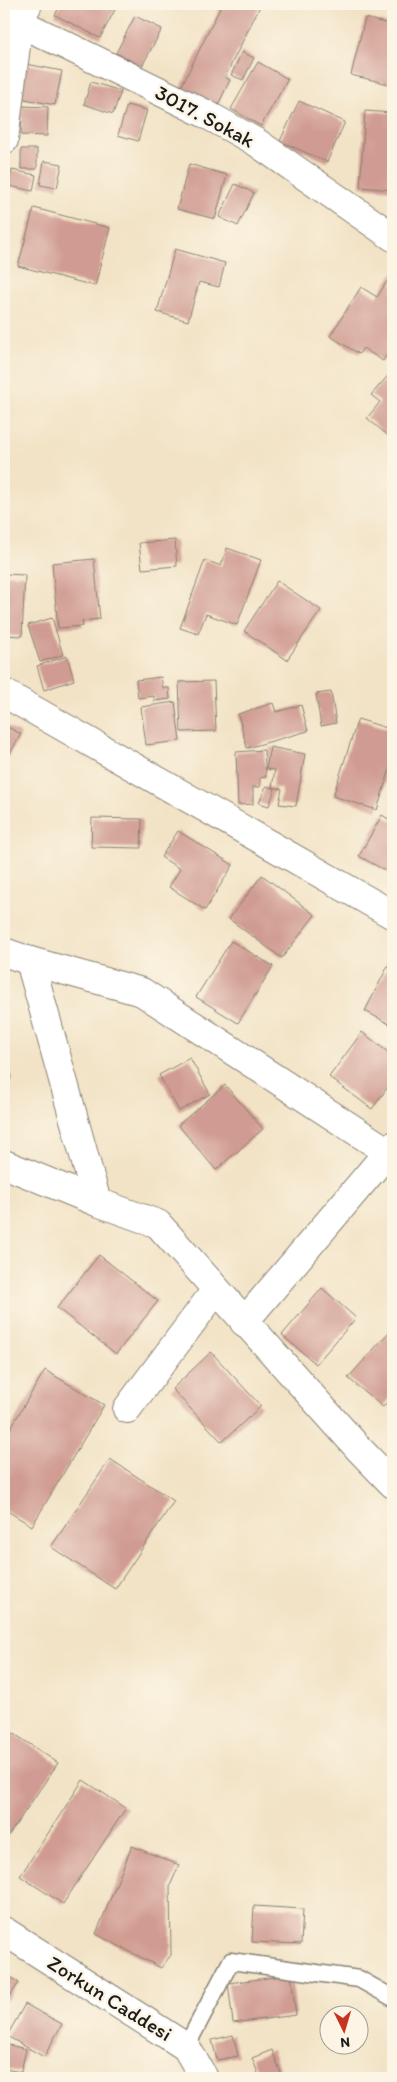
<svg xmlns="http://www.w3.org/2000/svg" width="397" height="2082" font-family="Itim,sans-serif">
  <rect width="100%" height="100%" fill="#fcf5e5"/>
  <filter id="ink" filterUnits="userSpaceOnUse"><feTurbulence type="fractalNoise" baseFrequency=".02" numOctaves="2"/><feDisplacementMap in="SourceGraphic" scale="10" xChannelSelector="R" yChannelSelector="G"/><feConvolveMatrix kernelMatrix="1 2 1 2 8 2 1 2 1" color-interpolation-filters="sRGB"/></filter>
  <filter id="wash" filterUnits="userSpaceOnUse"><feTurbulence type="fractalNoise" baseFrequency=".0096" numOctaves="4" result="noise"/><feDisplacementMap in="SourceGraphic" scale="20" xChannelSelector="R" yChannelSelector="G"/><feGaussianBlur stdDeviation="1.12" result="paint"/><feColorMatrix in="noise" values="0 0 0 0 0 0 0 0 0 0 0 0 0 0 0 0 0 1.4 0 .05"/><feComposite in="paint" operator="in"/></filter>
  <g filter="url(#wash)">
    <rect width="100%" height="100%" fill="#f2e3c6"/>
    <g id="blocks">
      <!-- building -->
      <path fill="#d09b92" d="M 61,4 L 118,4 L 100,38 L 55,15 Z
        M 222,4 L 261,4 L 225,77 L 230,80 L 217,107 L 180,89 Z
        M 135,16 L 162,29 L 142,66 L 116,53 Z
        M 365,18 L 393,25 L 393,85 L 351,75 Z
        M 242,52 L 254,58 L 243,80 L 231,75 Z
        M 258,62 L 288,79 L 261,126 L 231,109 Z
        M 21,63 L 62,71 L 55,105 L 15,97 Z
        M 91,82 L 121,91 L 113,114 L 84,104 Z
        M 299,101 L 345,122 L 327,162 L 280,141 Z
        M 127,105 L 147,110 L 138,141 L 118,135 Z
        M 22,106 L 48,107 L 47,136 L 21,135 Z
        M 365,111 L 393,113 L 393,190 L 360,187 Z
        M 21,149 L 37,149 L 37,169 L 21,169 Z
        M 44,161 L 62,164 L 57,188 L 40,185 Z
        M 189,164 L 227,175 L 215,219 L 177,209 Z
        M 12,170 L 36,175 L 33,191 L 9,186 Z
        M 235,184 L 254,193 L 238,226 L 219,217 Z
        M 34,208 L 110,228 L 95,286 L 18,266 Z
        M 175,249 L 225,263 L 219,287 L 199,282 L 188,321 L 157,312 Z
        M 393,272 L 393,344 L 383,361 L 363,348 L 359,354 L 330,336 L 361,287 L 377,297 Z
        M 393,370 L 393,440 L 367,418 L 380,402 L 371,395 Z
        M 175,540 L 177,566 L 142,569 L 139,543 Z
        M 227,548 L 261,560 L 237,625 L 206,614 L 198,634 L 180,628 L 205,560 L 221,566 Z
        M 94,559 L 100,619 L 82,621 L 83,626 L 58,628 L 52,563 Z
        M 4,574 L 25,575 L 22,636 L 4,635 Z
        M 277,581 L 321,610 L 287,660 L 244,631 Z
        M 52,618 L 63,655 L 40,662 L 28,625 Z
        M 67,656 L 74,680 L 44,690 L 37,666 Z
        M 161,677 L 163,688 L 169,688 L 170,699 L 154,701 L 154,696 L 138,698 L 136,680 Z
        M 214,681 L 216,731 L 181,732 L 179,682 Z
        M 331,692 L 336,723 L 321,726 L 316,694 Z
        M 175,702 L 180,741 L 146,745 L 141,707 Z
        M 273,703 L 276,712 L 301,705 L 308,731 L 247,748 L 238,714 Z
        M 358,719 L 393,730 L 393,759 L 377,810 L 333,796 Z
        M 4,725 L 21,734 L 4,764 Z
        M 270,747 L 305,754 L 296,806 L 279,804 L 282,789 L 272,787 L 275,770 L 266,769 Z
        M 264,750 L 266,777 L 260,778 L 260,787 L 253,787 L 253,804 L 238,805 L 236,752 Z
        M 266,786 L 275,789 L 269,806 L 259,803 Z
        M 382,815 L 393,822 L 393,875 L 359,856 Z
        M 92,818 L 142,819 L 141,848 L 91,847 Z
        M 178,831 L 233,865 L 205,910 L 169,887 L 180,869 L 161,857 Z
        M 262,875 L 315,915 L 282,958 L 229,919 Z
        M 231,941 L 273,966 L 238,1023 L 196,997 Z
        M 393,956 L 393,1026 L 365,1011 Z
        M 362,1032 L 393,1056 L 393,1080 L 372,1109 L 329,1077 Z
        M 190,1058 L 210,1094 L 179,1111 L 159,1075 Z
        M 4,1072 L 12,1075 L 4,1095 Z
        M 225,1085 L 263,1129 L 216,1170 L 178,1125 Z
        M 99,1255 L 158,1301 L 116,1354 L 57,1308 Z
        M 322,1288 L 356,1318 L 316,1364 L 282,1335 Z
        M 389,1332 L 393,1336 L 393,1395 L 383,1407 L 348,1378 Z
        M 211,1352 L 261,1406 L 222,1442 L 172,1389 Z
        M 45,1370 L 104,1405 L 32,1526 L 4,1509 L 4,1439 Z
        M 110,1459 L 174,1501 L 115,1589 L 51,1547 Z
        M 4,1727 L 58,1763 L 4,1842 Z
        M 83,1780 L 126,1808 L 63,1904 L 20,1876 Z
        M 132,1846 L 179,1865 L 170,1886 L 171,1955 L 161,1968 L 96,1934 Z
        M 254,1906 L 303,1909 L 301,1944 L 252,1942 Z
        M 4,1972 L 19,1983 L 4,2004 Z
        M 291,1975 L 296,2015 L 233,2023 L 228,1983 Z
        M 25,2004 L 62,2024 L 44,2057 L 7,2036 Z
        M 233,2035 L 238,2056 L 217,2060 L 212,2040 Z
        M 4,2044 L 26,2049 L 21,2072 L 4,2069 Z
        M 272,2050 L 283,2078 L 260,2078 L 252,2058 Z"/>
    </g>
  </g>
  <g filter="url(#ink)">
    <use href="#blocks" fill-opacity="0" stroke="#878071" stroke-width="1"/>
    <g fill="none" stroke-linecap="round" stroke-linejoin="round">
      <!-- service casing -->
      <g stroke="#878071" stroke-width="19">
        <path id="service" d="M 186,2047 L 231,1961 L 359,1979 L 393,1998"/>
      </g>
      <!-- minor casing -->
      <g stroke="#878071" stroke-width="30">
        <path id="minor" d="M 4,140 L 19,22 L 28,4
          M 4,693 L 393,915
          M 30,961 L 142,992 L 393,1155
          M 4,1164 L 97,1202
          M 244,1322 L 393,1146
          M 127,1409 L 216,1290"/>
      </g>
      <!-- tertiary casing -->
      <g stroke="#878071" stroke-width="30">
        <path id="tertiary" d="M 4,15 L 204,113 L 256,142 L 393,237
          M 4,952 L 30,961 L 97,1202 L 158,1224 L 359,1449 L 393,1484
          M 4,1931 L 186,2047 L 204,2078"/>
      </g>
      <!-- service -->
      <use href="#service" stroke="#fff" stroke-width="16"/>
      <!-- minor -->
      <use href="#minor" stroke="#fff" stroke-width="28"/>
      <!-- tertiary -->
      <use href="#tertiary" stroke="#fff" stroke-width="28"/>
    </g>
  </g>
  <g text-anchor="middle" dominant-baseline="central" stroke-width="5" stroke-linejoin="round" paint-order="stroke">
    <!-- street labels -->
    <g font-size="21" fill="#1c1c1c" stroke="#fcf5e5">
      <text transform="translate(205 116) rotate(28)">3017. Sokak</text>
      <text transform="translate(110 1998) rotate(32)">Zorkun Caddesi</text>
    </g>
  </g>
  <!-- margin -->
  <rect width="397" height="2082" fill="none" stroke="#fcf5e5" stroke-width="20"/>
  <!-- north arrow -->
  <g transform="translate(344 2030) rotate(175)"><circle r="24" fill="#fcf5e5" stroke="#a29e95"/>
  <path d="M0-4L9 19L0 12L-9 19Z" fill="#c8321e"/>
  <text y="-8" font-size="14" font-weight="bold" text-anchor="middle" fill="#1c1c1c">N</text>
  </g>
</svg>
